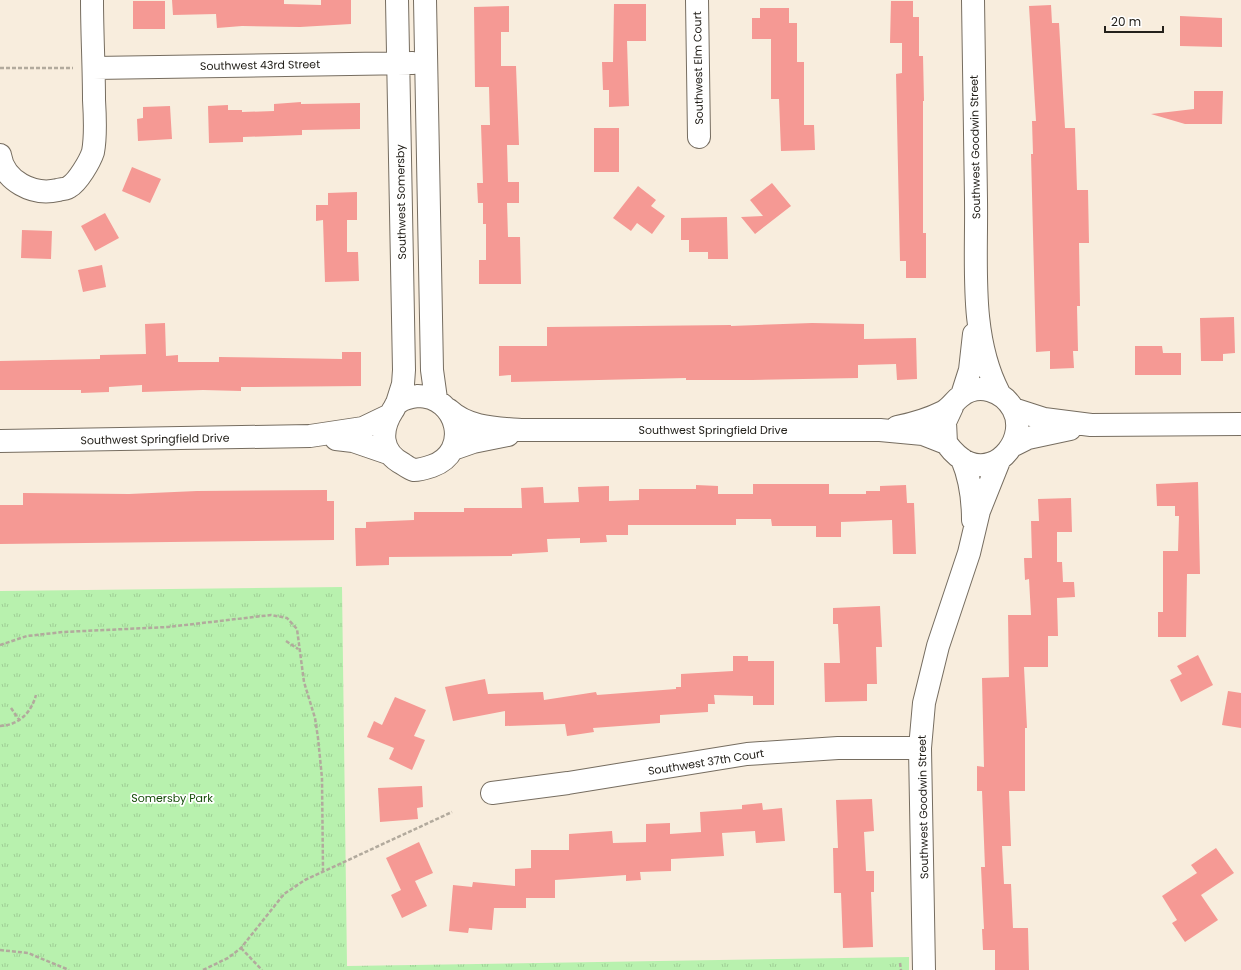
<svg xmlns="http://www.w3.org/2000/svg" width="1241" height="970" font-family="Poppins,sans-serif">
  <defs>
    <pattern id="park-tufts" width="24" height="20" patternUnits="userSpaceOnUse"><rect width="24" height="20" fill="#b8f1ae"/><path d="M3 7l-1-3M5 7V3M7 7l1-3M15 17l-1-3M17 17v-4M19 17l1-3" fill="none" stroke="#9ece95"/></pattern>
  </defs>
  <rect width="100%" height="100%" fill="#f8eddd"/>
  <!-- park -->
  <path fill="url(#park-tufts)" d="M 342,587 L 347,966 L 909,957 L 909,970 L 0,970 L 0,591 Z"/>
  <!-- building -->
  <path fill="#f59994" d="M 172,0 L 284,0 L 284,4 L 321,5 L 321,0 L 351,0 L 351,24 L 300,27 L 242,26 L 217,28 L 216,14 L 173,15 Z
    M 133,1 L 165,1 L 165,29 L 133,29 Z
    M 891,1 L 913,1 L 913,17 L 919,17 L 919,56 L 923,56 L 924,101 L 923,101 L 923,233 L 926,233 L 926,278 L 906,278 L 906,261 L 900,261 L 896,74 L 902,73 L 902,43 L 890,43 Z
    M 614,4 L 646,4 L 646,41 L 627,41 L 629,106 L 609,107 L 609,90 L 603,90 L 602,62 L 613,62 Z
    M 1051,5 L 1052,23 L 1059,23 L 1065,128 L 1075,128 L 1077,190 L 1088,190 L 1089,243 L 1079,243 L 1080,306 L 1077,306 L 1078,351 L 1073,351 L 1074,368 L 1050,369 L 1050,351 L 1036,352 L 1031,154 L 1033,154 L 1032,121 L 1036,121 L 1029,6 Z
    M 509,6 L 509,32 L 501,32 L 501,66 L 516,66 L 519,145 L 507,145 L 508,182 L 519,182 L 519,203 L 507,203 L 508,237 L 520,237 L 521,284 L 479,284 L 479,260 L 486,260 L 486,224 L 483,224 L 483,203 L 478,203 L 477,183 L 483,183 L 481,125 L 490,125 L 489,87 L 475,87 L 474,7 Z
    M 760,8 L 789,8 L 789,23 L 797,23 L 797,62 L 804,62 L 804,125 L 814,125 L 815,150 L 781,151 L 779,99 L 771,99 L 771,39 L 752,39 L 752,18 L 760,18 Z
    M 1180,16 L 1222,18 L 1222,47 L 1180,46 Z
    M 1194,91 L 1223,91 L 1222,124 L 1185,124 L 1151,114 L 1194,109 Z
    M 301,102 L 301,104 L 360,103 L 360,129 L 302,130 L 302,135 L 243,137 L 243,142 L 209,143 L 208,106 L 228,105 L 228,110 L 242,110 L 242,112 L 274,111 L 274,104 Z
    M 170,106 L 172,139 L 138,141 L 137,119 L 143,118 L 143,107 Z
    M 594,128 L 619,128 L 619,172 L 594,172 Z
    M 132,167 L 161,179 L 150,203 L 122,191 Z
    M 772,183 L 791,206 L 755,234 L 741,217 L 763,216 L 750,200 Z
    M 638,186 L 656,200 L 651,206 L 665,216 L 652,234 L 637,223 L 631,231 L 613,218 Z
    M 357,192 L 357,220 L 347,220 L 347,252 L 358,252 L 359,281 L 325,282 L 323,220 L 316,221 L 316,205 L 328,205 L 328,193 Z
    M 105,213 L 119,238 L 95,251 L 81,226 Z
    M 727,217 L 728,259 L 708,259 L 708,252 L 689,252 L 689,240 L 681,240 L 681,218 Z
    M 22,230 L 52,231 L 51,259 L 21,258 Z
    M 102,265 L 106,287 L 83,292 L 78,270 Z
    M 1234,317 L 1235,353 L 1223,354 L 1223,361 L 1201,361 L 1200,318 Z
    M 165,323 L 166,356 L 178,355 L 178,362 L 219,362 L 219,357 L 342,359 L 342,352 L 361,352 L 361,386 L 241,387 L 241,391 L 203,390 L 142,392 L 142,385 L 109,387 L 109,392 L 81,393 L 81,390 L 0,390 L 0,361 L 100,359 L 100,355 L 146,354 L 145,324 Z
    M 812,323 L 864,324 L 864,339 L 916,338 L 917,379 L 897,380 L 896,364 L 858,365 L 858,378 L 752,380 L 686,380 L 686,378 L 511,382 L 511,375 L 499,376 L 499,346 L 547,346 L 547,327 L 731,325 L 731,326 Z
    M 1135,346 L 1162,346 L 1163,353 L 1181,353 L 1181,375 L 1135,375 Z
    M 1198,482 L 1200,574 L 1187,574 L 1186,637 L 1158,637 L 1158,612 L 1163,612 L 1163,551 L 1178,551 L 1179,516 L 1175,516 L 1175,506 L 1157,506 L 1156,484 Z
    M 753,484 L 829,484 L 829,494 L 866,494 L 866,491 L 880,491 L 880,486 L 906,485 L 907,503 L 914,503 L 916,554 L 893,554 L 892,520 L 841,522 L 841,537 L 816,537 L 816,526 L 772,526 L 771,519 L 736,519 L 736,525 L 628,525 L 628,535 L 606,535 L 607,542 L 580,543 L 580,538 L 547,539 L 548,552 L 512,554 L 512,556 L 389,557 L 389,565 L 356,566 L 355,528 L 366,528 L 366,522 L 414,520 L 414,512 L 464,512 L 464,508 L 522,508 L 521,488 L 543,487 L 544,503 L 579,502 L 578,487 L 609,486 L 609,501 L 639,500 L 639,489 L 696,489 L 696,485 L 718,486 L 718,494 L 753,494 Z
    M 327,490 L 327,501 L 334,501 L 334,540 L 0,544 L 0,505 L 23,505 L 23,493 L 129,494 L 197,491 Z
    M 1071,498 L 1072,532 L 1057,532 L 1057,562 L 1062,562 L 1063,582 L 1074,582 L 1075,597 L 1057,598 L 1058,636 L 1048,636 L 1048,667 L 1024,667 L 1027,728 L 1025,728 L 1025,791 L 1009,791 L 1011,846 L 1002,846 L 1004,884 L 1011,884 L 1013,928 L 1028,928 L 1029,970 L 995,970 L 995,950 L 983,950 L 982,929 L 984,929 L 981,867 L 985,867 L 982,791 L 977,791 L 977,766 L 984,767 L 982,678 L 1009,677 L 1008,615 L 1031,615 L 1029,579 L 1025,580 L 1024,558 L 1032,558 L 1031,521 L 1039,521 L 1038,499 Z
    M 880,606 L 882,647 L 876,647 L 877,684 L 867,684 L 867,701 L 825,702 L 824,663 L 840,663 L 838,624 L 833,624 L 833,608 Z
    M 1198,655 L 1213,685 L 1181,702 L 1170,680 L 1182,674 L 1177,666 Z
    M 733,656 L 748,656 L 748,661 L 774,661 L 774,705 L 753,705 L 753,696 L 714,695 L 715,704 L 708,704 L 708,712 L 660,715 L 660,723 L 593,728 L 594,732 L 567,736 L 565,724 L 505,726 L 505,711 L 453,721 L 445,687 L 485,679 L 488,694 L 543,692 L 544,700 L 596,692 L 597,695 L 676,689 L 676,687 L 681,687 L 681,674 L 733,671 Z
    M 1228,691 L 1241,693 L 1241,728 L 1222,725 Z
    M 395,697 L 426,710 L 414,736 L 425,740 L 412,770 L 389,759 L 394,748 L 367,737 L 374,721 L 382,725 Z
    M 422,786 L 423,807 L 417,808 L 418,819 L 380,822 L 378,788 Z
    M 872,799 L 874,831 L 864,832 L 866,871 L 874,871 L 874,892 L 871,892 L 873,947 L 843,948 L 841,893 L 834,893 L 833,848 L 838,848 L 836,800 Z
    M 762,803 L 763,810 L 782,808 L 785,841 L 756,843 L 755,831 L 722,833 L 724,856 L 671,859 L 671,871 L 640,872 L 641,880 L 626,881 L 626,875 L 555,880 L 555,898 L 526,898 L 526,908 L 494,908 L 492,930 L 469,928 L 468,933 L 449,931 L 453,885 L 472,887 L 473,882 L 515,886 L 515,869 L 531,868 L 531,850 L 569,850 L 569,834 L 612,831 L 613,843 L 646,842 L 646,824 L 670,823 L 670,834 L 701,832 L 700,812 L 742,809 L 742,805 Z
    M 419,842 L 433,873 L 415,881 L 427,906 L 402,918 L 391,895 L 401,890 L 386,858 Z
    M 1216,848 L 1234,873 L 1201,895 L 1218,920 L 1185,942 L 1172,923 L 1177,920 L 1162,896 L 1197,873 L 1191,865 Z"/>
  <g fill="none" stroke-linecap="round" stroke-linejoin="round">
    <!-- minor casing -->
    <g stroke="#766d60" stroke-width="24">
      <path id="minor" d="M 397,0 L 404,370 L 403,384 L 397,403
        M 425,0 L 432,370 L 436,399
        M 697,0 L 699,137
        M 973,0 C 974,67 975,133 976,200 C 977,263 969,336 999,393
        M 94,68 L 413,63
        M 0,155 C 4,181 33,196 58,190 C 61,189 67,189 69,187 C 78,182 90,161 93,152 C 96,136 95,116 94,100 C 94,67 92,33 92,0
        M 962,395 L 970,370 L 974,334
        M 418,396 C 458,396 472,452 432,466 C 426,468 420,470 414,470 C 410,469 406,466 403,464 C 380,452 380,430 393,410 C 395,408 395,404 398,403 C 403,398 411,397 418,396 Z
        M 1013,409 L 1044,419 L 1091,425 L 1241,424
        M 449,410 C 468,428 496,428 521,430 L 880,430 L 923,434 L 946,443
        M 897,427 C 912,424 929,419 943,412 C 951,408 954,401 961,396 C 979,382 1003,391 1013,409 C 1028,436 1000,475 969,463 C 959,459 952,451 946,443 L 945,422 L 952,407
        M 336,439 L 353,441 L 388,453
        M 0,441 L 310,436 L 363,428 L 388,416
        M 1012,446 L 1028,438 L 1070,429
        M 453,449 L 473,442 L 508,435
        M 962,459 C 970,478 973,499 973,520
        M 492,793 L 568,783 L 747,754 L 838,748 L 920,748
        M 924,970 L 920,748 L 924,703 L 938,646 L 969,553 L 979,511 L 999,461"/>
    </g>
    <!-- path -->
    <path stroke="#b2aa9d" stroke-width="2.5" stroke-dasharray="4 2" stroke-linecap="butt" d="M 0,68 L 73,68
      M 286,641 L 298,649
      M 0,645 L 27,636 L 63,632 L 168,627 L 271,615 L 287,618 L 297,629 L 304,682 L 315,718 L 318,738 L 322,778 L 323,871
      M 11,708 L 20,721
      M 0,726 C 19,725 31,713 36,695
      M 241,948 L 262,970
      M 0,950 L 28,953 L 69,970
      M 900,963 L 901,970
      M 203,970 L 228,958 L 241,948 L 284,894 L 305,880 L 452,812"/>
    <!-- minor -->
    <use href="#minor" stroke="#fff" stroke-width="22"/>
  </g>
  <g text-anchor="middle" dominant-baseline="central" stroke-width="3.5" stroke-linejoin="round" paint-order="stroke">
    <!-- street labels -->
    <g font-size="11" fill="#24211b" stroke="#fff">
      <text transform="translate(260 65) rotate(-1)">Southwest 43rd Street</text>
      <text transform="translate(698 68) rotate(-91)">Southwest Elm Court</text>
      <text transform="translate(975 147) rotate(-91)">Southwest Goodwin Street</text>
      <text transform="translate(401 202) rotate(-91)">Southwest Somersby</text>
      <text x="713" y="430">Southwest Springfield Drive</text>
      <text transform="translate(155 439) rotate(-1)">Southwest Springfield Drive</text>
      <text transform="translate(706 762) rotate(-9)">Southwest 37th Court</text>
      <text transform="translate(923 807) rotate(-91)">Southwest Goodwin Street</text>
    </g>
    <!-- park labels -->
    <g font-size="11" fill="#154d08" stroke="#fff">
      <text x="172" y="798">Somersby Park</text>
    </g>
  </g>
  <!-- scale -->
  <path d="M1105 26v6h58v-6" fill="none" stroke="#24211b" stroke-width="2"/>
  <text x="1111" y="26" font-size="12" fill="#24211b" stroke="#ffffff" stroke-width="3" paint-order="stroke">20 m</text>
</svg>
